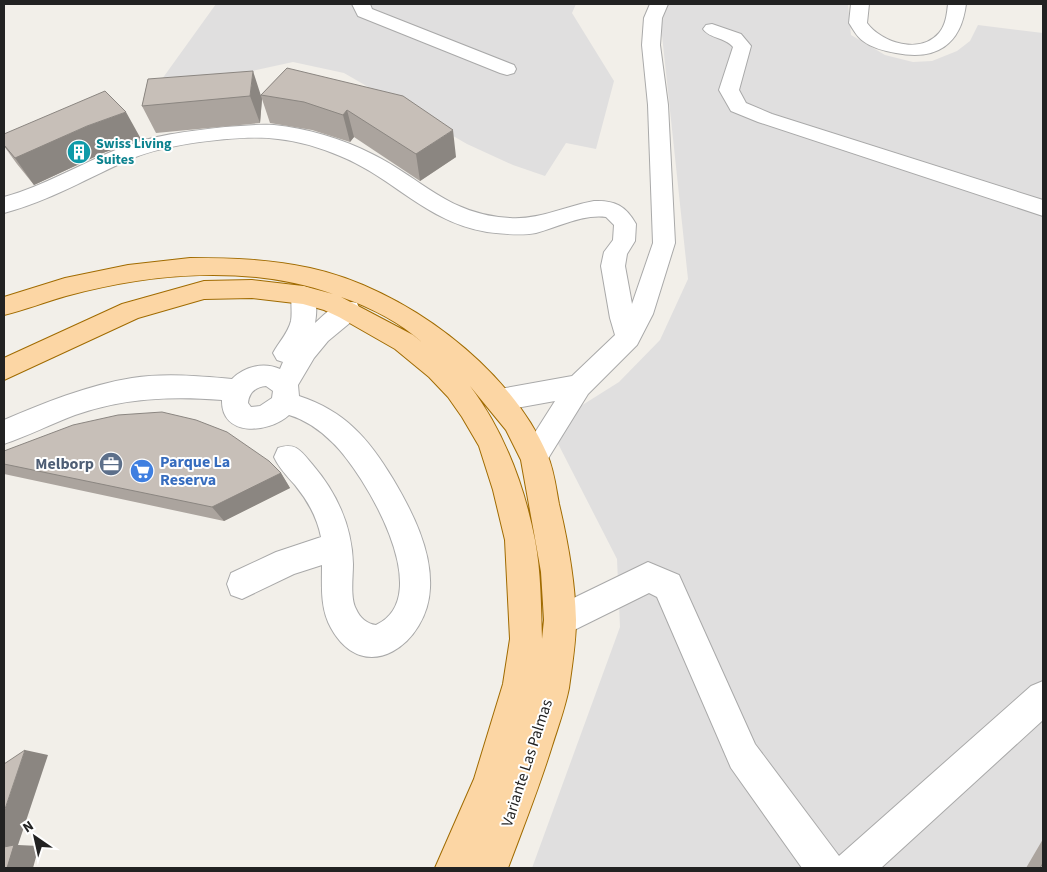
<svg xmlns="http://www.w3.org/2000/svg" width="1047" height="872" font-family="'Source Sans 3',sans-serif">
  <rect width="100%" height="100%" fill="#f2efe9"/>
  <!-- residential -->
  <path fill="#e0dfdf" d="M 216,4 L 576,4 L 572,13 L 614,81 L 596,149 L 566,143 L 545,176 L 513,165 L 467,144 L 344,73 L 293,62 L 152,93 Z
    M 667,4 L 848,4 L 851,35 L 885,55 L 913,62 L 932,61 L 957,51 L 970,41 L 978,25 L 1043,33 L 1043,868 L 532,868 L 620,627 L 617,559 L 549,426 L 619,382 L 660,340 L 688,279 L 661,26 Z"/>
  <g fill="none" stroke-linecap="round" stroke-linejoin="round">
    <!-- minor casing -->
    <g stroke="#a9a9a9" stroke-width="2">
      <path id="minor" d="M 352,4 L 370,4 L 372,9 L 514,65 L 516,69 L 514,73 L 507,75 L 500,73 L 358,16 Z
        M 650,4 L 668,4 L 662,18 L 660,45 L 668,105 L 675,243 L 653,314 L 637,345 L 588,394 L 544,465 L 534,468 L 524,465 L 520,456 L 555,401 L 500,411 L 491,408 L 487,400 L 491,392 L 500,389 L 572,376 L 615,335 L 610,318 L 601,266 L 604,252 L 613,240 L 614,225 L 606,217 C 582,214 559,227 536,233 C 521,236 503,234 487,232 C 426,222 394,178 340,156 C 321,148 299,141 278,139 C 242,134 167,144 133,158 C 89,177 50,201 4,213 L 4,197 C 44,186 80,164 118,149 C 152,135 189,131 225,127 C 242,126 258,124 274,125 C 306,128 343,139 372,154 C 423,179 448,215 510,218 C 539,220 566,206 594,201 C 615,200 626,206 636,224 L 635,241 L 627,254 L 625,266 L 632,304 L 653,243 L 648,105 L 642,45 L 644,18 Z
        M 851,4 L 869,4 L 867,23 C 882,43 920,55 939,33 C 946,25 947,13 948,4 L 966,4 C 961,45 936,61 896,53 C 885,51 872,48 863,41 C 857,37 853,29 849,23 Z
        M 712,24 L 741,34 L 751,46 L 739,90 L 746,103 L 772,114 L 1043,200 L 1043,216 L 758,122 L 731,111 L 719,90 L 733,47 C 725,37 710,39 703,29 L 706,25 Z
        M 303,286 L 312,289 C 317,299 317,312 315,323 C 327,312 340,298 357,303 L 360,310 L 357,317 L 328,341 L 314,358 L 298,385 L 299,396 C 345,411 369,439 393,479 C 412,511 432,550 430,588 C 428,643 365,689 331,628 C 320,609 322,586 322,565 L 294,574 L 242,599 L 231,595 L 227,584 L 231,573 L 276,552 L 321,537 C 317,517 308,501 295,485 C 287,476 279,468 274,457 L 278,448 C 296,442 301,451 312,464 C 337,493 352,526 353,564 C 353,577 350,598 356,609 C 360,618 367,624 376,625 C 438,596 364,473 333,443 C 320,430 306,420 289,415 C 268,434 221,437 222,400 C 171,396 124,398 75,415 C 51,424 28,436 4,444 L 4,420 C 44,403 88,385 132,378 C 165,373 199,376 232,379 C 245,366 264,362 280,369 L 283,362 L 277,360 L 273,353 C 279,342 288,333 291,321 C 293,309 289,298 294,289 ZM 266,386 L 273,391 L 272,398 L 260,406 L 251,407 L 248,403 C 249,392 256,387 266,386 Z
        M 648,562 L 679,575 L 755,744 L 839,856 L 1031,686 L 1043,681 L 1043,720 L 881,868 L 802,868 L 731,768 L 657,597 L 649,593 L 560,637 L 549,632 L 544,621 L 549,610 Z"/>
    </g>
    <!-- major casing -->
    <g stroke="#a06b00" stroke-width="2">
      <path id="major" d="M 190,258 C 231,258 270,259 310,268 C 403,288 509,366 547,454 C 554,470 556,488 559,504 C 568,542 575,581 576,620 C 576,642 572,666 569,688 C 565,708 558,727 552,746 C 539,788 523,828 508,868 L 435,868 L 474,779 L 503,684 L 510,639 L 505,540 L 493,490 L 479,446 L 462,417 L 448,397 L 429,377 L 395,349 L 339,317 L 324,310 L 303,304 L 252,298 L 204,299 L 138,318 L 4,380 L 4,358 L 122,304 L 204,281 L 252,280 L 303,286 L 333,294 C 248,264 151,273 66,296 C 45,302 25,310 4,315 L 4,297 L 65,278 L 128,265 ZM 341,297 C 370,307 401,323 423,343 L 413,335 ZM 470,386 L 506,430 L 521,460 L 541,572 L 544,620 L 542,639 C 541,606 541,572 535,540 C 524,485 504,431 470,386 Z"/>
    </g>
    <!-- minor -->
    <use href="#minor" fill="#fff" fill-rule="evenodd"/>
    <!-- major -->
    <use href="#major" fill="#fcd6a4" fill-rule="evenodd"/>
  </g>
  <!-- wall -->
  <path fill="#aba49e" d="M 287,68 L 456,157 L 420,181 L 354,137 L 350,142 L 312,130 L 270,123 L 262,99 L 260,123 L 156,133 L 142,106 L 148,79 L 261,95 Z
    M 4,134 L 141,139 L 103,153 L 34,185 L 17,164 L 4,146 Z
    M 4,451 L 281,473 L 290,488 L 224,521 L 4,474 Z
    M 1043,839 L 1043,868 L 1026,868 Z"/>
  <!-- shaded-wall -->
  <path fill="#8b8681" d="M 253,71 L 262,99 L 260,123 L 250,96 Z
    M 347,110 L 354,137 L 350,142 L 343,115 Z
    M 126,112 L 141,139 L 103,153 L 34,185 L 15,158 L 87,126 Z
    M 453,130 L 456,157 L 420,181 L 416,154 Z
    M 281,473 L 290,488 L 224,521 L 212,507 Z
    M 25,750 L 48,755 L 18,845 L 39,846 L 33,868 L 7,868 L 4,851 L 4,812 Z"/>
  <!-- building -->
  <path fill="#c7bfb8" stroke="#8b8681" d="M 287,68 L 403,96 L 453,130 L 416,154 L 347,110 L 343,115 L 304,102 L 261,95 Z
    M 253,71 L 250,96 L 142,106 L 148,79 Z
    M 105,91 L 126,112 L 87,126 L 15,158 L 4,145 L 4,134 Z
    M 162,412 L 196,420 L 227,432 L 269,461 L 281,473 L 212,507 L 4,464 L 4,451 L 73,425 L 118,415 Z
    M 25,750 L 4,812 L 4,764 Z
    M 14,845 L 7,868 L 4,868 L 4,847 Z
    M 1043,863 L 1043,868 L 1040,868 Z"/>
  <!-- icons -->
  <defs>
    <g id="building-disc" transform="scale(1.25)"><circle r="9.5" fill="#0f9aa8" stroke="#fff"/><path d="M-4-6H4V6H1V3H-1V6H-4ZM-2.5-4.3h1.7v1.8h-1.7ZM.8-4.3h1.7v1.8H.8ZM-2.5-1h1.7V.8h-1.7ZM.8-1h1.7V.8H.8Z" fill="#fff"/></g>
    <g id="office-disc" transform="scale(1.25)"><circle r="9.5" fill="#5c6f8a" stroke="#fff"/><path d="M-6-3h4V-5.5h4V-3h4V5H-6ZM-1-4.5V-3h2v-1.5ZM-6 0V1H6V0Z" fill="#fff"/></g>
    <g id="supermarket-disc" transform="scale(1.25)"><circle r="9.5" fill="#3f7fe0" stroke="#fff"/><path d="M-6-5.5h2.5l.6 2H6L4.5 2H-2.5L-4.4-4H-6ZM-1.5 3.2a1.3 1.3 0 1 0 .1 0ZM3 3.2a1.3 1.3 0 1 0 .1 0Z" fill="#fff"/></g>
  </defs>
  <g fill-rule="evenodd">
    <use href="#building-disc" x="79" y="152"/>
    <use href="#office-disc" x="111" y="464"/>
    <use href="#supermarket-disc" x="142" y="471"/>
  </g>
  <g text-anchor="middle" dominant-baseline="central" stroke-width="4" stroke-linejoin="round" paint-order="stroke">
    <!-- far-culture labels -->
    <g font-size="14" font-weight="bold" fill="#0d838f" stroke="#fff" text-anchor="start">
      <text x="96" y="144">Swiss Living<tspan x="96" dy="16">Suites</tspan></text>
    </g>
    <!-- shop labels -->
    <g font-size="16" font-weight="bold" fill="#366cbe" stroke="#fff" text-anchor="start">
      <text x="160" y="462">Parque La<tspan x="160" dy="18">Reserva</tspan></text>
    </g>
    <!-- service labels -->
    <g font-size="16" font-weight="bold" fill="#4e5e75" stroke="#fff" text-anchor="end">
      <text x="94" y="464">Melborp</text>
    </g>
    <!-- street labels -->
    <g font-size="16" fill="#222" stroke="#fff">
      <text transform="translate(527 763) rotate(-72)">Variante Las Palmas</text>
    </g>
  </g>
  <!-- border -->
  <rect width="1047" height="872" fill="none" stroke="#222222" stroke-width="10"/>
  <!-- north arrow -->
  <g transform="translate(35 837) rotate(326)" stroke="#ffffff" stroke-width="4" paint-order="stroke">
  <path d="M0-4L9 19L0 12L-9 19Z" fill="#222222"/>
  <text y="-8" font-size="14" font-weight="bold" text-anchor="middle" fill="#222222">N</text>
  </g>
</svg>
